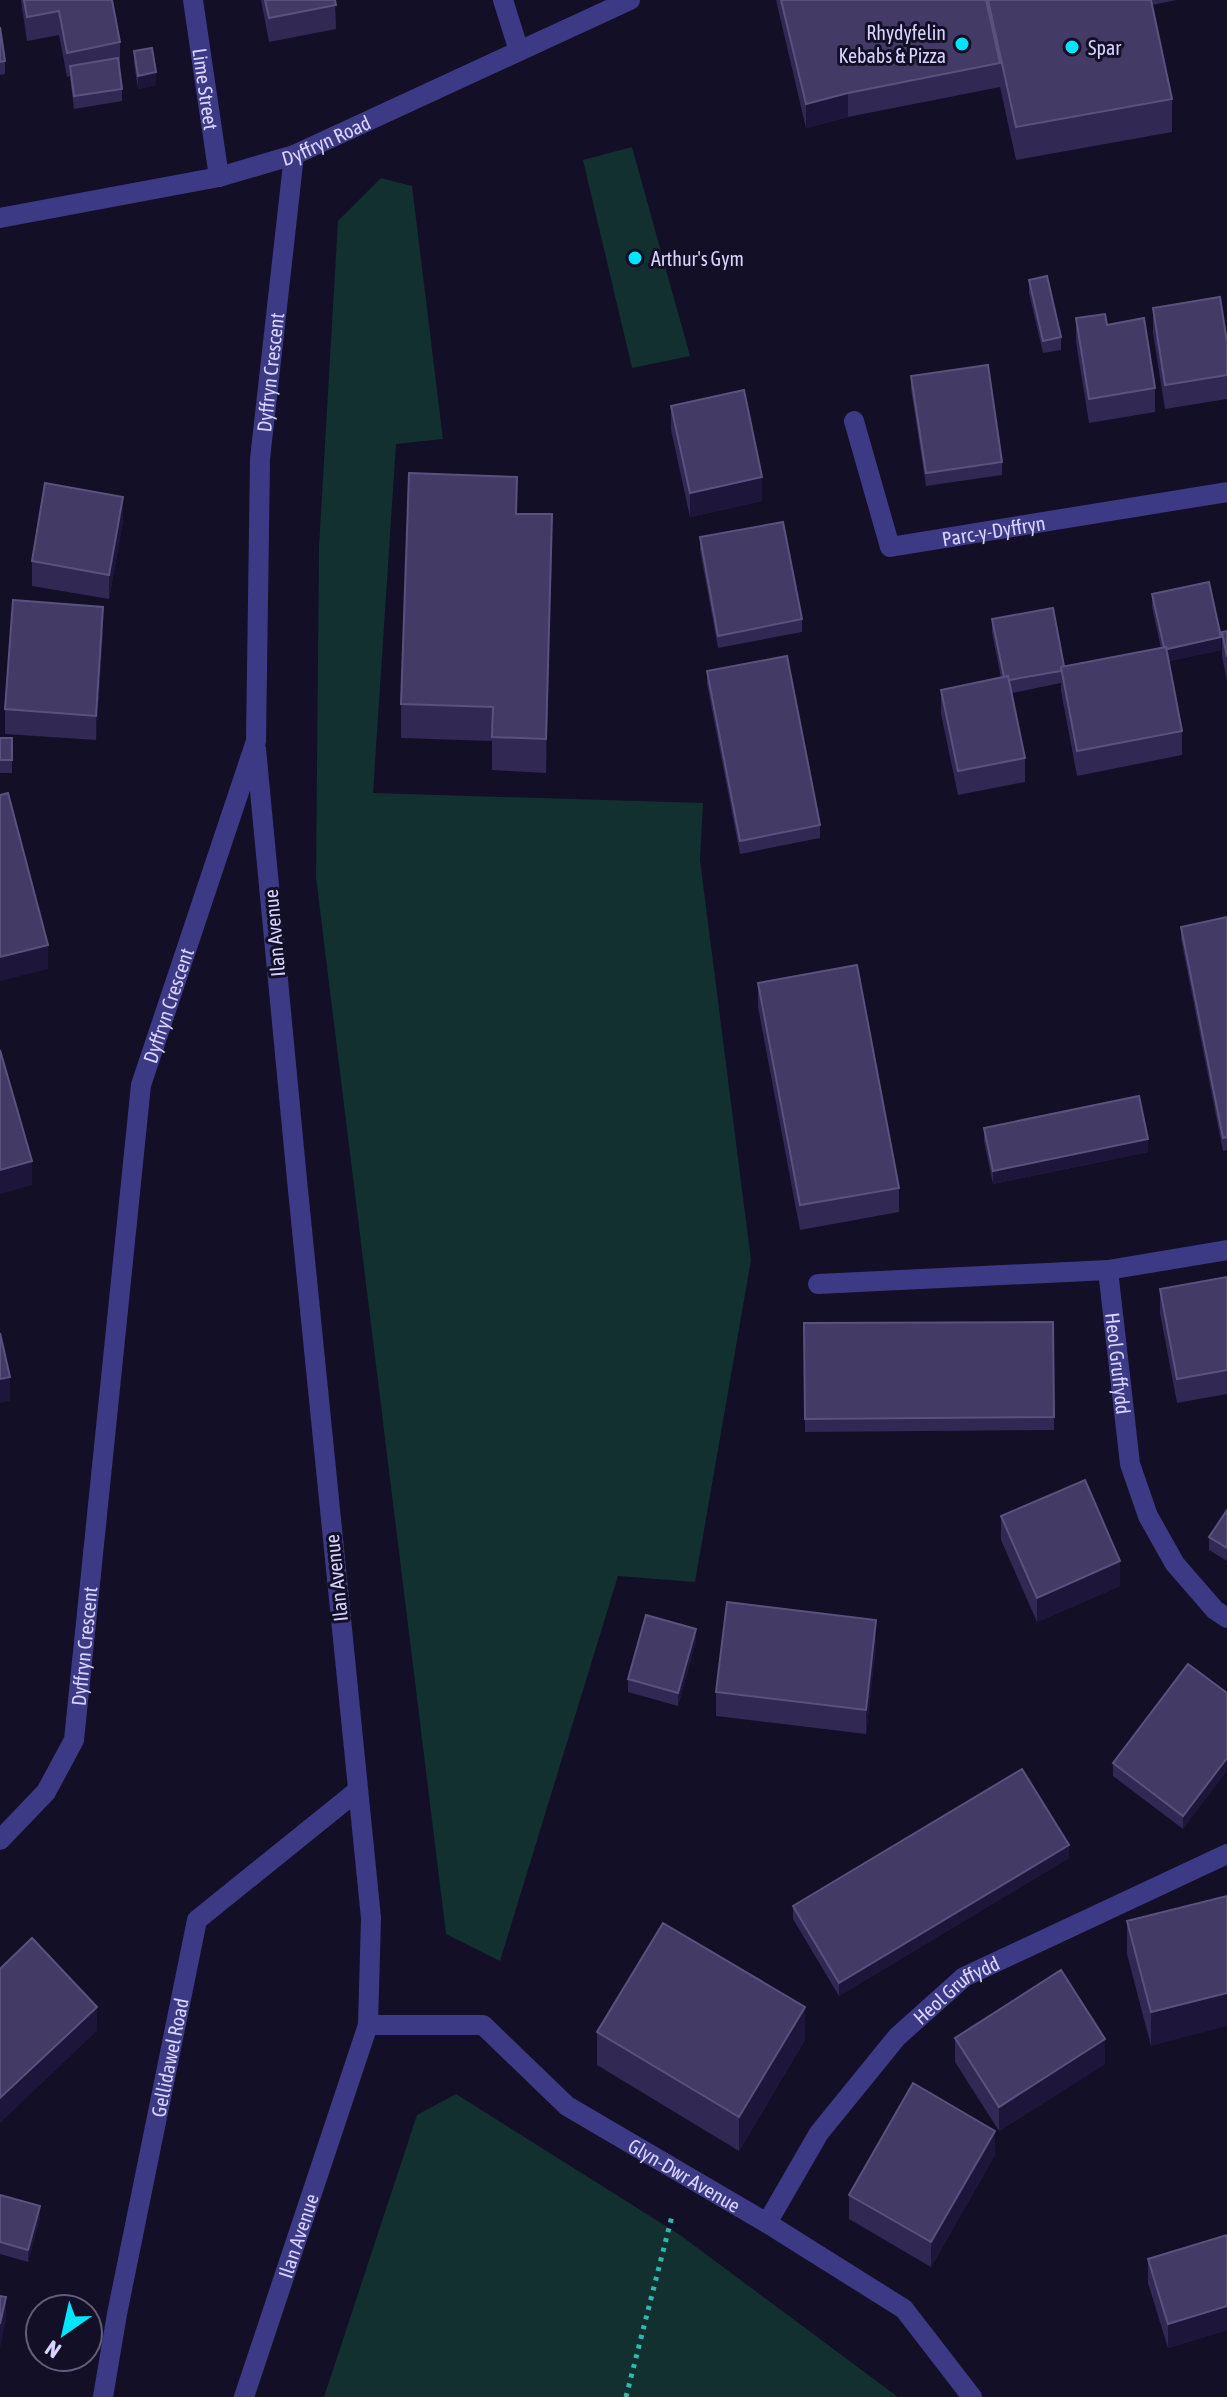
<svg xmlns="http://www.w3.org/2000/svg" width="1227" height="2397" font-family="'Asap Condensed',sans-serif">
  <rect width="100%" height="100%" fill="#130f26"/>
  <!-- green -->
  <path fill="#12302f" d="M 632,147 L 690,356 L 632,368 L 583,160 Z
    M 381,178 L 412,186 L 443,439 L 396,444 L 373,793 L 703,803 L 700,860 L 751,1260 L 695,1582 L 618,1576 L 500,1961 L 446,1934 L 316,877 L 319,547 L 338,221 Z
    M 456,2094 L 680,2235 L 898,2397 L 324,2397 L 417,2115 Z"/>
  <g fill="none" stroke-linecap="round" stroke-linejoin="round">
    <!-- path -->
    <path stroke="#2fb8b0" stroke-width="5" stroke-dasharray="4 6" stroke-linecap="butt" d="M 626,2397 L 672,2216"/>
    <!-- service -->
    <path stroke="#3d3a85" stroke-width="20" d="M 503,0 L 519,51"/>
    <!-- minor -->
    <g stroke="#3d3a85" stroke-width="20">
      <path id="s1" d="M 193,0 L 219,177"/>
      <path id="s2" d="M 0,218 L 219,177 L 294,155 L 630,0"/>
      <path id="s3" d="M 854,421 L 890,547 L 1227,492"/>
      <path id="s4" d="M 1108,1270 L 1130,1464 L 1148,1516 L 1175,1564 L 1215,1610 L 1227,1618"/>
      <path d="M 818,1284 L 1108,1270 L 1227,1250"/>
      <path id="s5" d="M 0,1840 L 46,1792 L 74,1740 L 141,1085 L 256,741 L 260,459 L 294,155"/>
      <path id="s6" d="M 368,2025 L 483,2025 L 567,2106 L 767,2223 L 904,2309 L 972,2397"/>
      <path id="s7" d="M 767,2223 L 819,2133 L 897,2037 L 964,1977 L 1227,1854"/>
      <path id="s8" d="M 103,2397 L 117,2314 L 197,1920 L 357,1791"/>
      <path id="s9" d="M 244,2397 L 368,2025 L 371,1918 L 297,1180 L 256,749"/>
    </g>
  </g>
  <!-- wall -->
  <path fill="#312854" d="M 21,0 L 112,0 L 120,42 L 120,66 L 119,66 L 122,89 L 122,101 L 74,109 L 70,76 L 67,77 L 59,35 L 27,41 Z
    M 261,0 L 335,0 L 336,29 L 269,42 Z
    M 776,0 L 1177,0 L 1152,5 L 1172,99 L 1172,132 L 1016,160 L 1000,87 L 848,117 L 806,128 Z
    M 0,27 L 5,61 L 5,74 L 0,75 Z
    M 134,51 L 156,85 L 138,89 L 134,63 Z
    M 1029,280 L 1061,337 L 1061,350 L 1043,353 L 1029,293 Z
    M 1153,308 L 1227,342 L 1227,399 L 1165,409 L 1153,333 Z
    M 1076,318 L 1107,325 L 1155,388 L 1155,412 L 1089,423 L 1076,342 Z
    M 911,376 L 1002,462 L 1002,475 L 926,486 L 911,389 Z
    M 671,406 L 762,501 L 690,517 L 671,430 Z
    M 517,514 L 552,548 L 546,773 L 492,770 L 492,741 L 401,738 L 401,704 Z
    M 123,521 L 109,599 L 32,586 L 32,561 Z
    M 700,537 L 802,619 L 802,632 L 718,648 L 700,550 Z
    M 1152,594 L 1221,650 L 1169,661 L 1182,731 L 1182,755 L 1077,776 L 1061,691 L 1061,683 L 1012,693 L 1025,758 L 1025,782 L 958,795 L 941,714 L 941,690 L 1001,678 L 992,632 L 992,619 L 1064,666 L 1161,648 L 1152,607 Z
    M 103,631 L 96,740 L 5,734 L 5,709 Z
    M 1227,631 L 1227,681 L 1222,656 L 1222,632 Z
    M 707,671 L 820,825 L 820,838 L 740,854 L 707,684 Z
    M 0,738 L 12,738 L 12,773 L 0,773 Z
    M 1227,917 L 1227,1150 L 1223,1151 L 1181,939 L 1181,927 Z
    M 758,983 L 899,1188 L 899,1212 L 800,1230 L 758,1007 Z
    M 984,1128 L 1148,1152 L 993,1184 L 984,1141 Z
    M 1227,1277 L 1227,1394 L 1177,1403 L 1160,1313 L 1160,1289 Z
    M 1053,1322 L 1054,1430 L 805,1432 L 804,1323 Z
    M 1227,1510 L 1227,1561 L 1209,1550 L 1209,1537 Z
    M 1001,1516 L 1120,1586 L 1037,1622 L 1001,1540 Z
    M 696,1641 L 678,1706 L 628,1692 L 628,1679 Z
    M 876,1645 L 866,1734 L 716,1716 L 716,1692 Z
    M 1188,1664 L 1183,1829 L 1113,1776 L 1113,1763 Z
    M 1069,1858 L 839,1996 L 793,1919 L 793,1906 Z
    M 1227,1896 L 1151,2046 L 1127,1954 L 1127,1921 Z
    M 597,2032 L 805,2040 L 739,2151 L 597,2065 Z
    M 955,2038 L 1105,2064 L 999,2131 L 955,2062 Z
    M 995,2155 L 931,2267 L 849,2219 L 849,2195 Z
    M 0,2195 L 40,2218 L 28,2262 L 0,2254 Z
    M 1227,2235 L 1227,2330 L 1168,2348 L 1148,2283 L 1148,2259 Z"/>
  <!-- shaded-wall -->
  <path fill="#1d163a" d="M 156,72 L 156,85 L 138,89 L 138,76 Z
    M 848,93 L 848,117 L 806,128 L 806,104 Z
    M 762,477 L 762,501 L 690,517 L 690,493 Z
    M 123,497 L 123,521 L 109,599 L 109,575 Z
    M 552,514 L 552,548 L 546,773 L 546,739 Z
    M 103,607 L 103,631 L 96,740 L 96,716 Z
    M 1221,637 L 1221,650 L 1164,662 L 1164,649 Z
    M 48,945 L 48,969 L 0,981 L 0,957 Z
    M 1148,1139 L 1148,1152 L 993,1184 L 993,1171 Z
    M 32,1161 L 32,1185 L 0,1194 L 0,1170 Z
    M 10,1377 L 10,1401 L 0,1403 L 0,1379 Z
    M 1120,1561 L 1120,1586 L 1037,1622 L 1037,1598 Z
    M 876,1620 L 876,1645 L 866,1734 L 866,1710 Z
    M 696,1629 L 696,1641 L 678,1706 L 678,1693 Z
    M 1227,1758 L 1227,1771 L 1183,1829 L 1183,1816 Z
    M 1069,1845 L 1069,1858 L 839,1996 L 839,1983 Z
    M 1227,1993 L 1227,2026 L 1151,2046 L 1151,2012 Z
    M 97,2007 L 97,2031 L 0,2123 L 0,2098 Z
    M 805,2007 L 805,2040 L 739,2151 L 739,2117 Z
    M 1105,2039 L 1105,2064 L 999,2131 L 999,2107 Z
    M 995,2131 L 995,2155 L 931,2267 L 931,2242 Z
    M 40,2206 L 40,2218 L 28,2262 L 28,2250 Z
    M 6,2297 L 6,2321 L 0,2348 L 0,2324 Z
    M 1227,2306 L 1227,2330 L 1168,2348 L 1168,2324 Z"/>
  <!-- building -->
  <path fill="#433a66" stroke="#5a527e" stroke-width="2" d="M 24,0 L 112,0 L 120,42 L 67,53 L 59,11 L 27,17 Z
    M 265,0 L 335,0 L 336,5 L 269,18 Z
    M 781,0 L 986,0 L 1000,63 L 848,93 L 806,104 Z
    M 988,0 L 1151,0 L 1172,99 L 1016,127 Z
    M 0,27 L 5,61 L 0,62 Z
    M 152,48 L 156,72 L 138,76 L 134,51 Z
    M 118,58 L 122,89 L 74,96 L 70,66 Z
    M 1047,276 L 1061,337 L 1043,341 L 1029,280 Z
    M 1220,297 L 1227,342 L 1227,375 L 1165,385 L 1153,308 Z
    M 1105,314 L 1107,325 L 1144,318 L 1155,388 L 1089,399 L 1076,318 Z
    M 988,365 L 1002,462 L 926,473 L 911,376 Z
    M 744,390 L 762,477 L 690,493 L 671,406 Z
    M 409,473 L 517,477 L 516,514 L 552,514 L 546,739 L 492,737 L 493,707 L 401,704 Z
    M 45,483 L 123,497 L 109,575 L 32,561 Z
    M 783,522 L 802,619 L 718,636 L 700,537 Z
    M 1209,582 L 1221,637 L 1167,649 L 1166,647 L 1164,647 L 1152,594 Z
    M 13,600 L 103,607 L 96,716 L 5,709 Z
    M 1053,608 L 1064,666 L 1061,667 L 1061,671 L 1009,680 L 1008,676 L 1004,677 L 992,619 Z
    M 1227,631 L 1227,657 L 1222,632 Z
    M 1166,647 L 1182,731 L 1077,751 L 1061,667 Z
    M 787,656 L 820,825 L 740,841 L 707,671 Z
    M 1008,676 L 1025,758 L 958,771 L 941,690 Z
    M 0,738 L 12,738 L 12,760 L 0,760 Z
    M 8,793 L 48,945 L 0,957 L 0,795 Z
    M 1227,917 L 1227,1137 L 1223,1138 L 1181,927 Z
    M 857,965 L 899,1188 L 800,1205 L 758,983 Z
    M 0,1050 L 32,1161 L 0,1170 Z
    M 1139,1096 L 1148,1139 L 993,1171 L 984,1128 Z
    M 1227,1277 L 1227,1370 L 1177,1379 L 1160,1289 Z
    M 1053,1322 L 1054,1417 L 805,1419 L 804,1323 Z
    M 0,1333 L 10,1377 L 0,1379 Z
    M 1085,1480 L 1120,1561 L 1037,1598 L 1001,1516 Z
    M 1227,1510 L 1227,1548 L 1209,1537 Z
    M 727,1602 L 876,1620 L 866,1710 L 716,1692 Z
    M 646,1615 L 696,1629 L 678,1693 L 628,1679 Z
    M 1188,1664 L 1227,1693 L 1227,1758 L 1183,1816 L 1113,1763 Z
    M 1022,1769 L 1069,1845 L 839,1983 L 793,1906 Z
    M 1227,1896 L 1227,1993 L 1151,2012 L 1127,1921 Z
    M 663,1923 L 805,2007 L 739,2117 L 597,2032 Z
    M 32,1938 L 97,2007 L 0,2098 L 0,1969 Z
    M 1061,1970 L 1105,2039 L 999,2107 L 955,2038 Z
    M 913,2083 L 995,2131 L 931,2242 L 849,2195 Z
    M 0,2195 L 40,2206 L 28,2250 L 0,2242 Z
    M 1227,2235 L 1227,2306 L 1168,2324 L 1148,2259 Z
    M 0,2296 L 6,2297 L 0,2324 Z"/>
  <!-- markers -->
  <g fill="#00e5ff" stroke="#130f26" stroke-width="3">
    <circle cx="962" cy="44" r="8"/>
    <circle cx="1072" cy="47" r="8"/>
    <circle cx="635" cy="258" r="8"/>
  </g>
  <g text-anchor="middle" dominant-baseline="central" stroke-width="6" stroke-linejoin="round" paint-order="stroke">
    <!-- poi labels -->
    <g font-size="20" fill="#d9d4ff" stroke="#130f26" text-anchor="start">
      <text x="946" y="32" text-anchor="end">Rhydyfelin<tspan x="946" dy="23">Kebabs &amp; Pizza</tspan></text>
      <text x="1088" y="47">Spar</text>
      <text x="651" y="258">Arthur's Gym</text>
    </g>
    <!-- street labels -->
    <g font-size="20" fill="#d9d4ff" stroke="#130f26">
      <text stroke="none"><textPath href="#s1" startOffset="90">Lime Street</textPath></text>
      <text stroke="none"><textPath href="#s2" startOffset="336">Dyffryn Road</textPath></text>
      <text stroke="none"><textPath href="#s5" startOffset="1516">Dyffryn Crescent</textPath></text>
      <text stroke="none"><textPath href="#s3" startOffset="236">Parc-y-Dyffryn</textPath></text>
      <text transform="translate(274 933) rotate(-95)">Ilan Avenue</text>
      <text stroke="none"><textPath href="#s5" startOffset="868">Dyffryn Crescent</textPath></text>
      <text stroke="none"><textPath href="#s4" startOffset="94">Heol Gruffydd</textPath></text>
      <text transform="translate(336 1578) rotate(-96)">Ilan Avenue</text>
      <text stroke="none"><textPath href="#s5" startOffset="220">Dyffryn Crescent</textPath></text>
      <text stroke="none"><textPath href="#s7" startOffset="304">Heol Gruffydd</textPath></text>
      <text stroke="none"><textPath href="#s8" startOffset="346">Gellidawel Road</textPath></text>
      <text stroke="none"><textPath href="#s6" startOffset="368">Glyn-Dwr Avenue</textPath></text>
      <text stroke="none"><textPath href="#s9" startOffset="170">Ilan Avenue</textPath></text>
    </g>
  </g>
  <!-- north arrow -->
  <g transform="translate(64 2333) rotate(214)"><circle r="38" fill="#130f26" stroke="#625e7d" stroke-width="2"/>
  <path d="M0-6L14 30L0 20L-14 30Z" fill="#00e5ff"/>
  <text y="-12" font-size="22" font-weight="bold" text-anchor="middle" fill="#d9d4ff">N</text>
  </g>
</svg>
